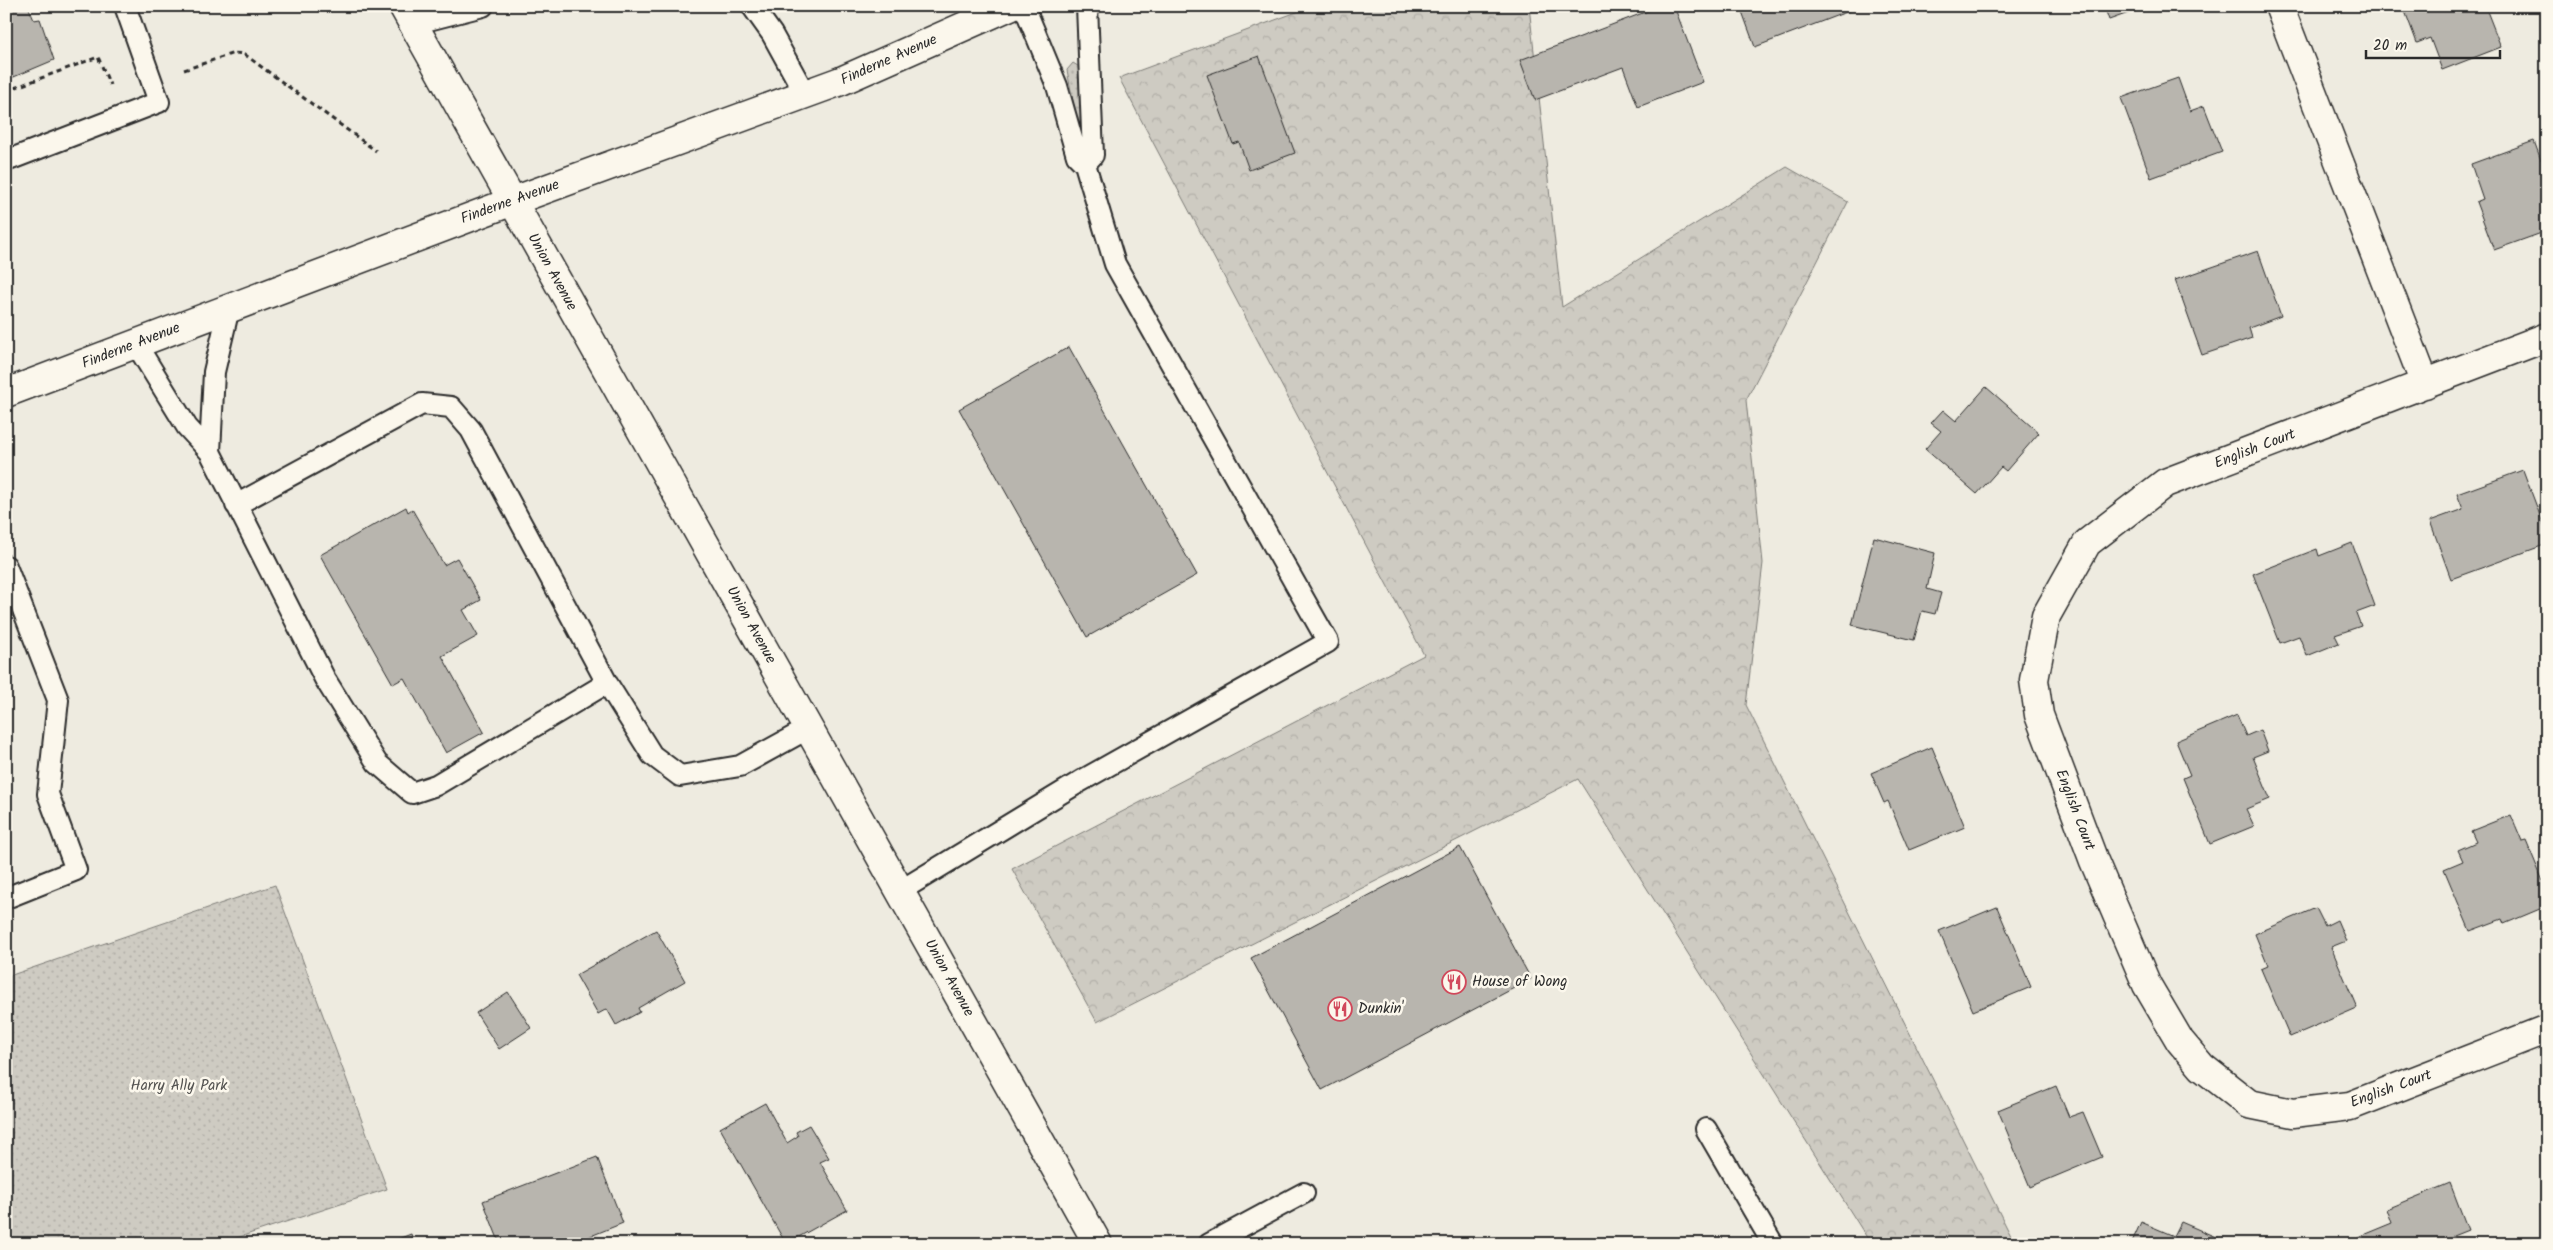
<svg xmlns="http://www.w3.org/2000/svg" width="2553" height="1250" font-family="Kalam,sans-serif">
  <defs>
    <pattern id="grass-dots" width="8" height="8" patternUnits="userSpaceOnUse" patternTransform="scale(1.25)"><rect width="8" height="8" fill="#cecbc2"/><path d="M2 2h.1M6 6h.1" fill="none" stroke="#b1aea7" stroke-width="1.8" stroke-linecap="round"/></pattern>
    <pattern id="forest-crowns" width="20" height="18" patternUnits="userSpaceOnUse" patternTransform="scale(1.25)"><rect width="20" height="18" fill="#cecbc2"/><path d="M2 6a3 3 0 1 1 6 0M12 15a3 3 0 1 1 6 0" fill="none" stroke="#b1aea7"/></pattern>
  </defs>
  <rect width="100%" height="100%" fill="#eeebe0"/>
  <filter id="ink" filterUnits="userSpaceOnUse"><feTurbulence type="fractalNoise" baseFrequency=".02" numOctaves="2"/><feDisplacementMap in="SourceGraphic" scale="10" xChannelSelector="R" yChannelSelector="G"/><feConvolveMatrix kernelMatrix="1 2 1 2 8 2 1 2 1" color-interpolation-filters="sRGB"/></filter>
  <g filter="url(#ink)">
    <!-- grass -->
    <path fill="url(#grass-dots)" stroke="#7c7b76" d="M 1073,63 L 1081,68 L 1084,141 L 1081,143 L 1067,70 Z
      M 275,885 L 387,1189 L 218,1244 L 6,1244 L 6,977 Z"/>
    <!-- forest -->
    <path fill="url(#forest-crowns)" stroke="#7c7b76" d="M 1313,6 L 1529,6 L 1562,307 L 1787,167 L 1848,202 L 1746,400 L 1763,563 L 1746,705 L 2015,1244 L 1871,1244 L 1578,779 L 1097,1022 L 1012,869 L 1424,655 L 1119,78 Z"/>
    <!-- building -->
    <path fill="#b8b5ae" stroke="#2b2b2b" d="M 6,6 L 28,6 L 34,20 L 40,19 L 54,60 L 9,79 L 6,73 Z
      M 1661,6 L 1674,6 L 1703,82 L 1638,107 L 1623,67 L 1535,100 L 1520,60 Z
      M 1740,6 L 1862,6 L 1755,47 Z
      M 2104,6 L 2148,6 L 2109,20 Z
      M 2403,6 L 2485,6 L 2501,47 L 2442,70 L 2430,38 L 2417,43 Z
      M 1259,56 L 1295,153 L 1249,170 L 1239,142 L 1233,144 L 1207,75 Z
      M 2178,78 L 2190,111 L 2204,106 L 2222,152 L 2151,178 L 2121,98 Z
      M 2534,141 L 2541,160 L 2547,158 L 2547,231 L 2494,250 L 2476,202 L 2483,199 L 2471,164 Z
      M 2258,251 L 2281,316 L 2249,328 L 2252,338 L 2202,355 L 2175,280 Z
      M 1069,347 L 1197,575 L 1087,637 L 959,409 Z
      M 1986,387 L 2039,433 L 2006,471 L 2001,467 L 1977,494 L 1925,449 L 1941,431 L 1931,423 L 1943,410 L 1956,421 Z
      M 2523,470 L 2547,534 L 2547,544 L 2451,579 L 2430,521 L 2463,509 L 2457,494 Z
      M 406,507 L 408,512 L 412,509 L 444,565 L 457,558 L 481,600 L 463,610 L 478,636 L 442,656 L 484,732 L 446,753 L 404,678 L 393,684 L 320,555 Z
      M 1874,537 L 1935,553 L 1927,589 L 1941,593 L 1935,614 L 1922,611 L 1914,640 L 1852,625 Z
      M 2352,543 L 2375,606 L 2356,613 L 2361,626 L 2335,635 L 2339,643 L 2307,656 L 2299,636 L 2280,643 L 2253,574 L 2317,549 L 2319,556 Z
      M 2237,715 L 2246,736 L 2260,730 L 2268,751 L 2253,757 L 2270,799 L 2246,809 L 2254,826 L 2210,844 L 2183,778 L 2190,775 L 2176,741 Z
      M 1932,747 L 1965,827 L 1909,850 L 1888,801 L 1884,803 L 1871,773 Z
      M 2511,815 L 2522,841 L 2526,840 L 2547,891 L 2547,906 L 2504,924 L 2502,919 L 2470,931 L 2444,869 L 2463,861 L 2458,850 L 2476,842 L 2471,831 Z
      M 1460,847 L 1531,979 L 1322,1090 L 1251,958 Z
      M 1997,907 L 2031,987 L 1973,1011 L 1939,931 Z
      M 2316,908 L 2325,926 L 2337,920 L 2346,941 L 2331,947 L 2357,1008 L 2290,1037 L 2261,969 L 2268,966 L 2255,934 Z
      M 656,930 L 685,981 L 638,1008 L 640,1012 L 616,1025 L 607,1009 L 598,1014 L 576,975 Z
      M 508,992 L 531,1028 L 499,1049 L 476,1013 Z
      M 2056,1086 L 2069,1117 L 2083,1112 L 2102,1157 L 2030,1187 L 1998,1110 Z
      M 765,1103 L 787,1143 L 798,1136 L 796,1132 L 809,1125 L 829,1158 L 820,1162 L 847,1210 L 786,1244 L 720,1128 Z
      M 597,1157 L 623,1223 L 571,1244 L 500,1244 L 483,1201 Z
      M 2450,1183 L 2468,1230 L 2448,1238 L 2450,1244 L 2360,1244 L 2358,1237 L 2392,1223 L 2387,1209 Z
      M 2141,1222 L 2174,1236 L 2181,1222 L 2225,1241 L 2224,1244 L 2131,1244 Z
      M 411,1234 L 414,1244 L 385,1244 Z"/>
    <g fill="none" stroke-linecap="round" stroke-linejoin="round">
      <!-- lane casing -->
      <g stroke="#2b2b2b" stroke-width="24">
        <path id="lane" d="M 752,6 L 772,34 L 805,94
          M 413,24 L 483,6
          M 6,161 L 159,102 L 125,6
          M 1085,164 L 1093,155 L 1087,6
          M 136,344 L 187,427 L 210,452 L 325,679 L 377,763 L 412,793 L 436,785 L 607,683
          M 210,452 L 214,372 L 229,308
          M 236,505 L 422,404 L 451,407 L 471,430 L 607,683 L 652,755 L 680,776 L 740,766 L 809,728
          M 6,566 L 58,700 L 48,794 L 76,870 L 6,898
          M 900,891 L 1081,781 L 1328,642 L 1115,264 L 1085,164 L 1077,156 L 1057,86 L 1024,6
          M 1706,1129 L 1773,1244
          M 1209,1244 L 1304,1193"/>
      </g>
      <!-- street casing -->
      <g stroke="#2b2b2b" stroke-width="31">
        <path id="street" d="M 2279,6 L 2425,384
          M 2547,337 L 2165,483 L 2087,543 L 2046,616 L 2034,680 L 2039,715 L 2094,861 L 2147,985 L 2180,1041 L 2202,1067 L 2249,1104 L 2293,1113 L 2350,1106 L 2547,1029"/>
      </g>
      <!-- secondary casing -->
      <g stroke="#2b2b2b" stroke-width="31">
        <path id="secondary" d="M 403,6 L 1098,1244
          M 6,393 L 513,201 L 841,81 L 1010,6"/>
      </g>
      <!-- path -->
      <path stroke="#2b2b2b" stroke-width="3" stroke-dasharray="5 4" stroke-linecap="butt" d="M 184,70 L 234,53 L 244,54 L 376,151
        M 6,91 L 98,57 L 110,85"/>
      <!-- lane -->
      <use href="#lane" stroke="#fbf7ec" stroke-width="20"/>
      <!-- street -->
      <use href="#street" stroke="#fbf7ec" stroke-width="28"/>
      <!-- secondary -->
      <use href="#secondary" stroke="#fbf7ec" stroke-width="28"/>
    </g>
  </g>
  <!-- icons -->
  <defs>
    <g id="restaurant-ring" transform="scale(1.25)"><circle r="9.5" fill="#fbf7ec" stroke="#d1495b" stroke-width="1.5"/><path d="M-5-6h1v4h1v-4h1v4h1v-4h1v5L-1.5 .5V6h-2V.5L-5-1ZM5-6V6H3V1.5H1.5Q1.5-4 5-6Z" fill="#d1495b"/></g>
  </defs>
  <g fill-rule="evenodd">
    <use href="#restaurant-ring" x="1454" y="982"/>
    <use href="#restaurant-ring" x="1340" y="1009"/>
  </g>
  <g text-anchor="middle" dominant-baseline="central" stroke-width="5" stroke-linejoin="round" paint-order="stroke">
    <!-- street labels -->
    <g font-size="15" fill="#2b2b2b" stroke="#fbf7ec">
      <text transform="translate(889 60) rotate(-24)">Finderne Avenue</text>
      <text transform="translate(510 202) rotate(-20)">Finderne Avenue</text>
      <text transform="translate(552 272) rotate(61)">Union Avenue</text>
      <text transform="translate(131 346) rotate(-21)">Finderne Avenue</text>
      <text transform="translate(2255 449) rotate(-21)">English Court</text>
      <text transform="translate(751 625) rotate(61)">Union Avenue</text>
      <text transform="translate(2075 810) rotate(69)">English Court</text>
      <text transform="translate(949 978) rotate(61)">Union Avenue</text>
      <text transform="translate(2391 1089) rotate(-20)">English Court</text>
    </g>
    <!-- poi labels -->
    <g font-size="15" fill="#2b2b2b" stroke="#fbf7ec" text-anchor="start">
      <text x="1472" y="982">House of Wong</text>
      <text x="1358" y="1009">Dunkin'</text>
    </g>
    <!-- park labels -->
    <g font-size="15" fill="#545351" stroke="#fbf7ec">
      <text x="179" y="1086">Harry Ally Park</text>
    </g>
  </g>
  <!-- margin -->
  <rect width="2553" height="1250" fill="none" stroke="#fbf7ec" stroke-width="25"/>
  <rect x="12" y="12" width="2528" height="1225" fill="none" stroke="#2b2b2b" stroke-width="2" filter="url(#ink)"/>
  <!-- scale -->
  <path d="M2366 50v8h134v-8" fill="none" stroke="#2b2b2b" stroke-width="2.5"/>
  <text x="2373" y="50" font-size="15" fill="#2b2b2b" stroke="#fbf7ec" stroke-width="4" paint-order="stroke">20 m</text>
</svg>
